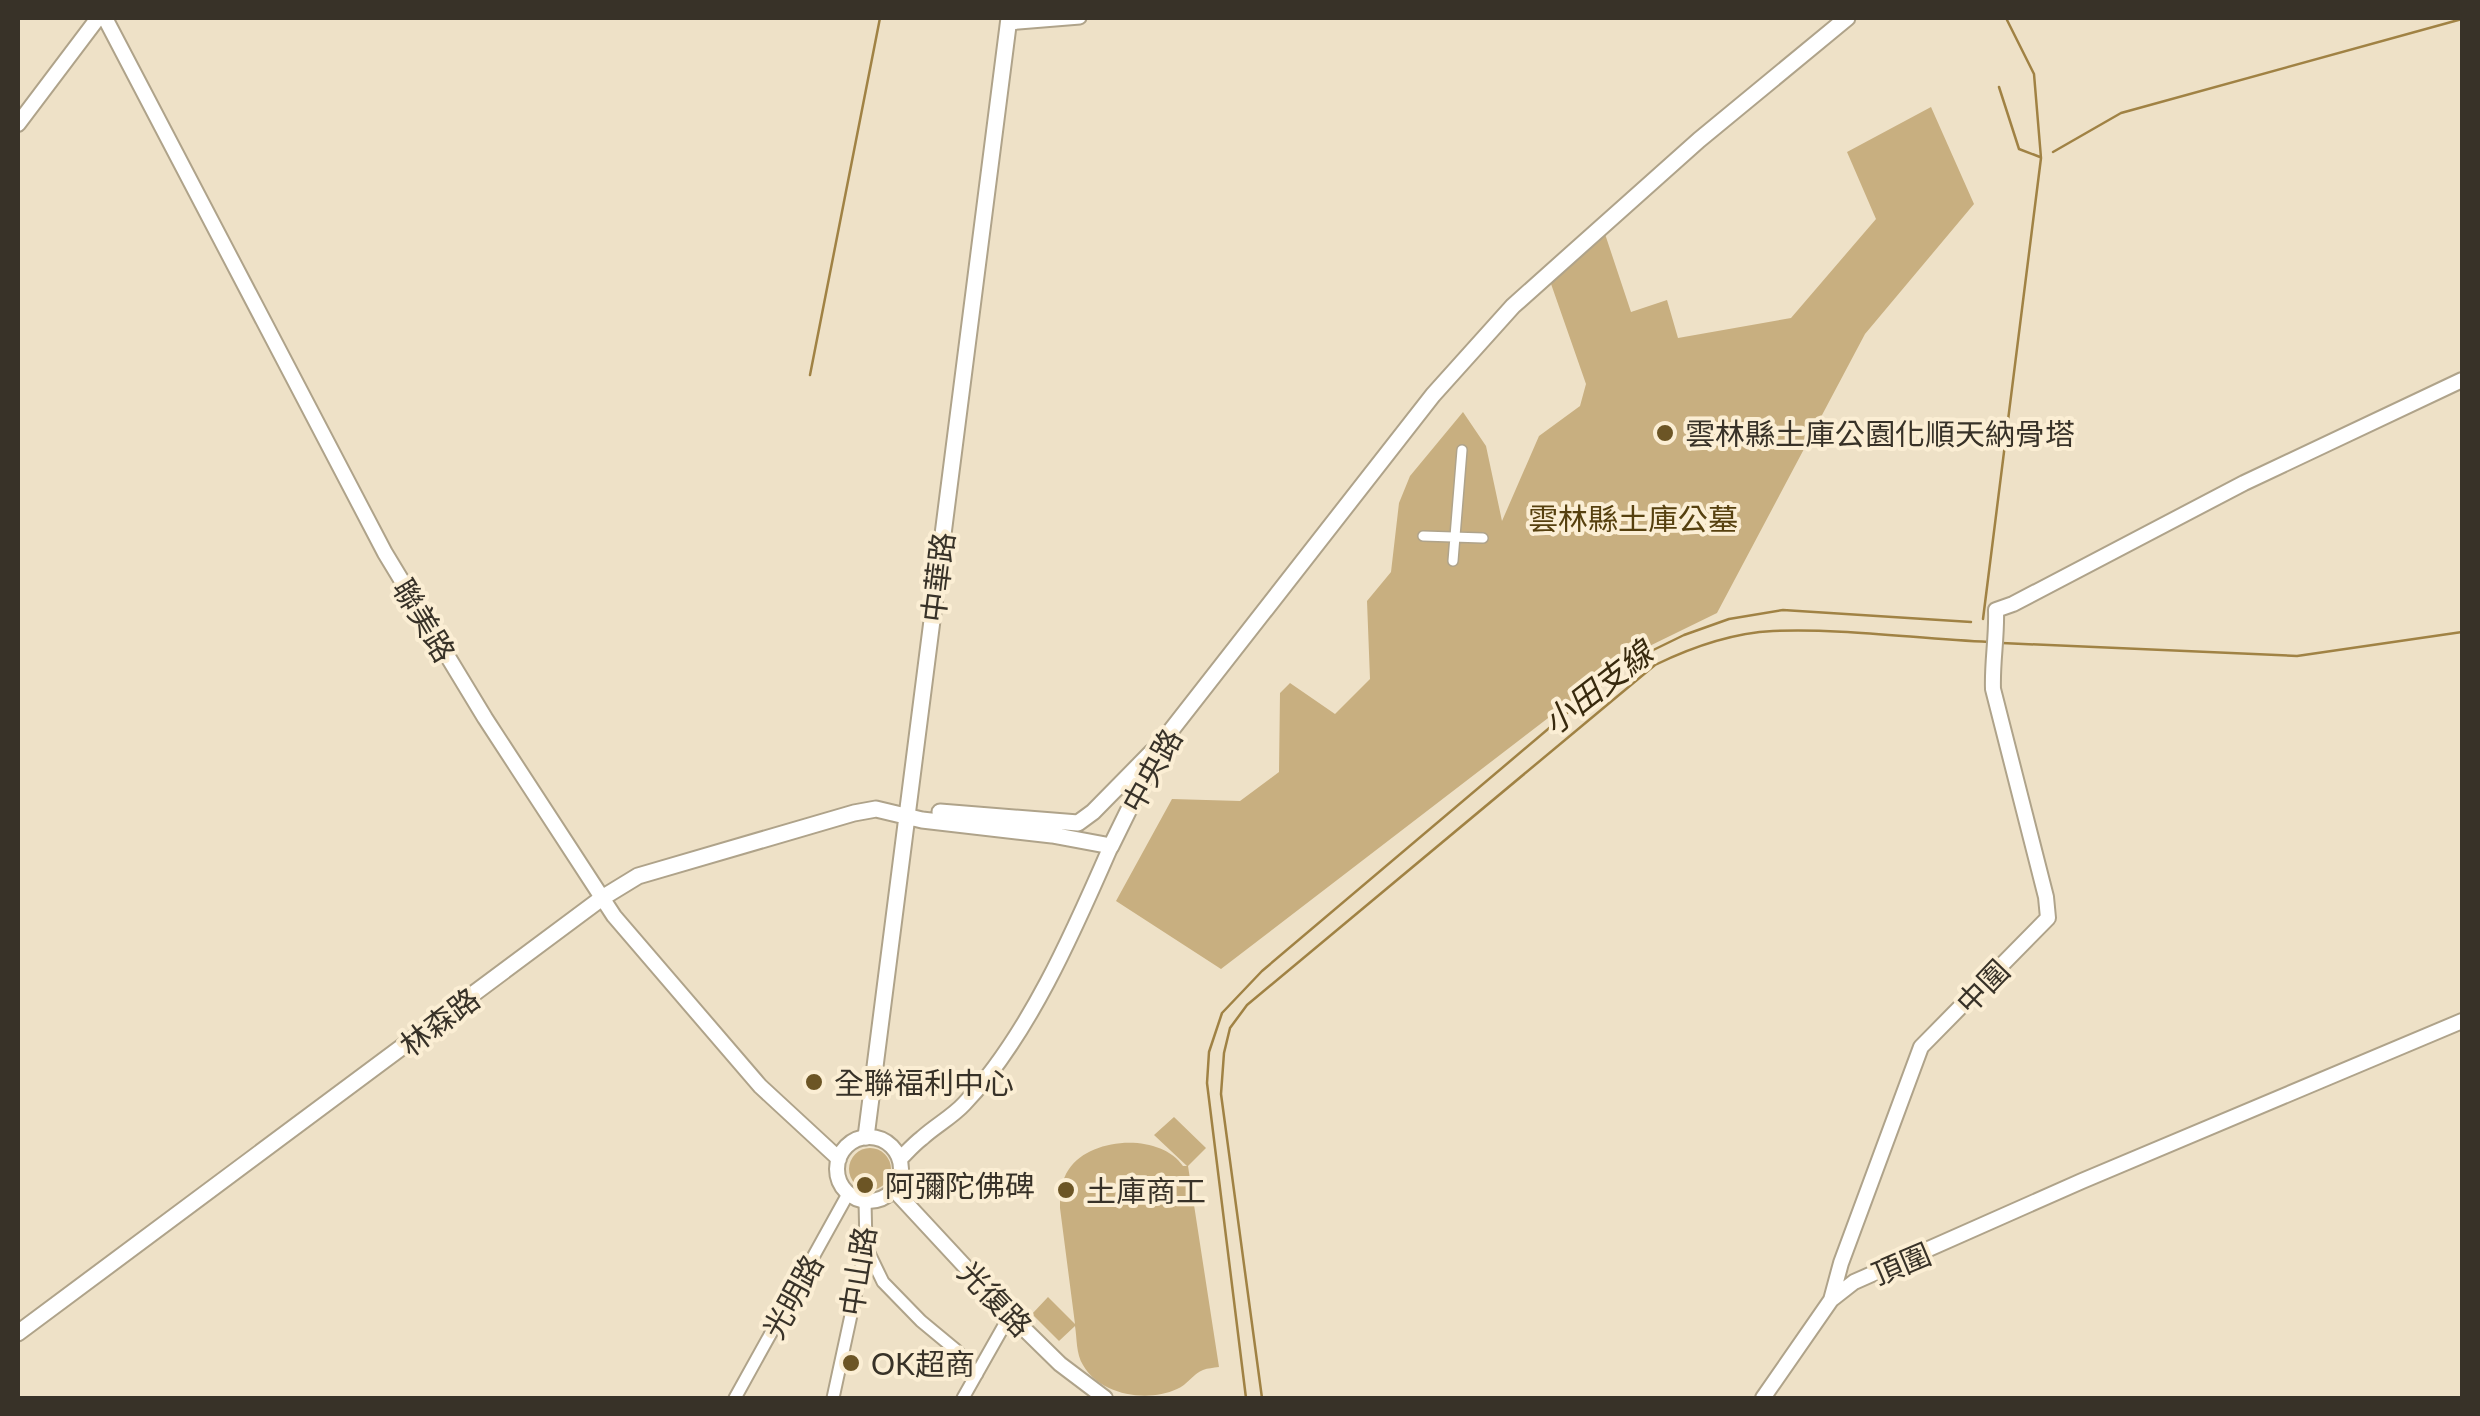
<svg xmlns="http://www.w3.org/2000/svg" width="2480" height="1416" font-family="Lato,'Noto Sans TC',sans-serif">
  <rect width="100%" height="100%" fill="#eee1c7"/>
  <!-- green -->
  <path fill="#c8af80" d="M 1931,107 L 1974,204 L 1865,334 L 1717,613 L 1629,656 L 1221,969 L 1116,901 L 1172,799 L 1240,801 L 1279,772 L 1280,693 L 1290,683 L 1335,714 L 1370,679 L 1367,601 L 1391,572 L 1399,503 L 1410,476 L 1463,412 L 1486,446 L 1502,521 L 1539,436 L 1580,406 L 1586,384 L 1550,281 L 1604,231 L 1631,312 L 1667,300 L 1678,338 L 1791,318 L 1876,219 L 1847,152 Z
    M 1174,1117 L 1206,1148 L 1188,1166 L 1219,1367 C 1213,1368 1208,1368 1203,1370 C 1193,1374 1187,1385 1177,1389 C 1147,1403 1100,1395 1083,1365 C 1076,1354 1077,1338 1075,1326 L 1059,1341 L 1032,1314 L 1048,1297 L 1075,1324 L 1060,1208 C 1060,1195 1061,1180 1069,1169 C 1091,1136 1161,1133 1183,1166 L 1187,1166 L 1154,1135 Z
    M849 1169a21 21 0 1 1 42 0a21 21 0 1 1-42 0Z"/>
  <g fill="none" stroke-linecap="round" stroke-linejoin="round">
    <!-- stream -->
    <path stroke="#a08244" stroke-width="2.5" d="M 1999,87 L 2019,149 L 2040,157
      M 2053,152 L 2121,113 L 2462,19
      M 810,375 L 880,18
      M 1983,619 L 2041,158 L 2034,74 L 2006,18
      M 2002,643 L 2297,656 L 2462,632
      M 1246,1398 L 1207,1083 L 1209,1052 L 1222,1013 L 1262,971 L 1580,702 L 1641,656 L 1684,635 L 1729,619 L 1783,610 L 1971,622
      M 1262,1398 L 1221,1094 L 1224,1053 L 1230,1028 L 1247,1005 L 1655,665 C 1692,647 1732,633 1773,631 C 1844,628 1917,639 1989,642"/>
    <!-- pedestrian casing -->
    <g stroke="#afa38a" stroke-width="12">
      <path id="pedestrian" d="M 1423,536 L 1483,538
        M 1453,561 L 1462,450"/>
    </g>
    <!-- minor casing -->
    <g stroke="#afa38a" stroke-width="15">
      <path id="minor" d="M 1008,24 L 1080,18
        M 866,1247 L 883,1282 L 921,1321 L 956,1350 L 977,1374
        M 735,1398 L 848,1194
        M 833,1398 L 866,1246 L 865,1201
        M 963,1398 L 1010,1315"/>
    </g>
    <!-- tertiary casing -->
    <g stroke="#afa38a" stroke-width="18">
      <path id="tertiary" d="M 105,18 L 385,553 L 485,718 L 614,916 L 760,1086 L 839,1159
        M 18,124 L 98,18
        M837 1169a32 32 0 1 1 64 0a32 32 0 1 1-64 0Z
        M 900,1159 C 907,1152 914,1144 922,1138 C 935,1126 952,1117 964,1104 C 1028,1037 1074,931 1111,846
        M 894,1190 L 1010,1315 L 1060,1364 L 1105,1398
        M 1831,1300 L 1841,1263 L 1921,1047 L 2048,918 L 2046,897 L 1993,689 C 1992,662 1997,637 1996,610 L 2013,604 L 2244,483 L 2462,380
        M 1763,1398 L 1831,1300 L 1854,1282 L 2082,1181 L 2462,1021"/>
    </g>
    <!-- secondary casing -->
    <g stroke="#afa38a" stroke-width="19">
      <path id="secondary" d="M 940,812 L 1078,823 L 1093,812 L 1152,752
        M 866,1137 L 1009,18
        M 18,1333 L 602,898 L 638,876 L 854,813 L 876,809 L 922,820 L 1052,835 L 1111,846 L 1162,742 L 1433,395 L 1513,306 L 1699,140 L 1847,18"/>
    </g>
    <!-- pedestrian -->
    <use href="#pedestrian" stroke="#fff" stroke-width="9"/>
    <!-- minor -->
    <use href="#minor" stroke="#fff" stroke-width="11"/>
    <!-- tertiary -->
    <use href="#tertiary" stroke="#fff" stroke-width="14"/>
    <!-- secondary -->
    <use href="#secondary" stroke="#fff" stroke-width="15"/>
  </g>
  <!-- markers -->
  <g fill="#6c5525" stroke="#fbeed4" stroke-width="4">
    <circle cx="1665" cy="433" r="10"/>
    <circle cx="814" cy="1082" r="10"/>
    <circle cx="865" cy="1185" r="10"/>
    <circle cx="1066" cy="1190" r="10"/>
    <circle cx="851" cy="1363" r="10"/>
  </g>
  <g text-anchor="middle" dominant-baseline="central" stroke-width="8" stroke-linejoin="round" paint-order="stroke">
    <!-- poi labels -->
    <g font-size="30" fill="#383228" stroke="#fbeed4" text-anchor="start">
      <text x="1685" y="433">雲林縣土庫公園化順天納骨塔</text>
      <text x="834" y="1082">全聯福利中心</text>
      <text x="885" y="1185">阿彌陀佛碑</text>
      <text x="1086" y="1190">土庫商工</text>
      <text x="871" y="1363">OK超商</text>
    </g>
    <!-- park labels -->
    <g font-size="30" fill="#56400e" stroke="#fbeed4">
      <text x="1633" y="518">雲林縣土庫公墓</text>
    </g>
    <!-- street labels -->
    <g font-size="30" fill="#383228" stroke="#fbeed4">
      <text transform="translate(937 577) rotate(-83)">中華路</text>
      <text transform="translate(425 620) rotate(59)">聯美路</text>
      <text transform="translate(1151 770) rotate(-61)">中央路</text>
      <text transform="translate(1982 986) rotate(-46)">中圍</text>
      <text transform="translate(439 1021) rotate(-37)">林森路</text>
      <text transform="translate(1901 1263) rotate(-23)">頂圍</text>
      <text transform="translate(857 1271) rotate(-81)">中山路</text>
      <text transform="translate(792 1296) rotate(-61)">光明路</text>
      <text transform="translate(996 1298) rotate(46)">光復路</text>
    </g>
    <!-- water labels -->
    <g font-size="32" font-style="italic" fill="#382a0e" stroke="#fbeed4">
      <text transform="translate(1597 687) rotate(-38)">小田支線</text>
    </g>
  </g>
  <!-- border -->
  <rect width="2480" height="1416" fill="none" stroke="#383228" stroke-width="40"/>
</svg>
